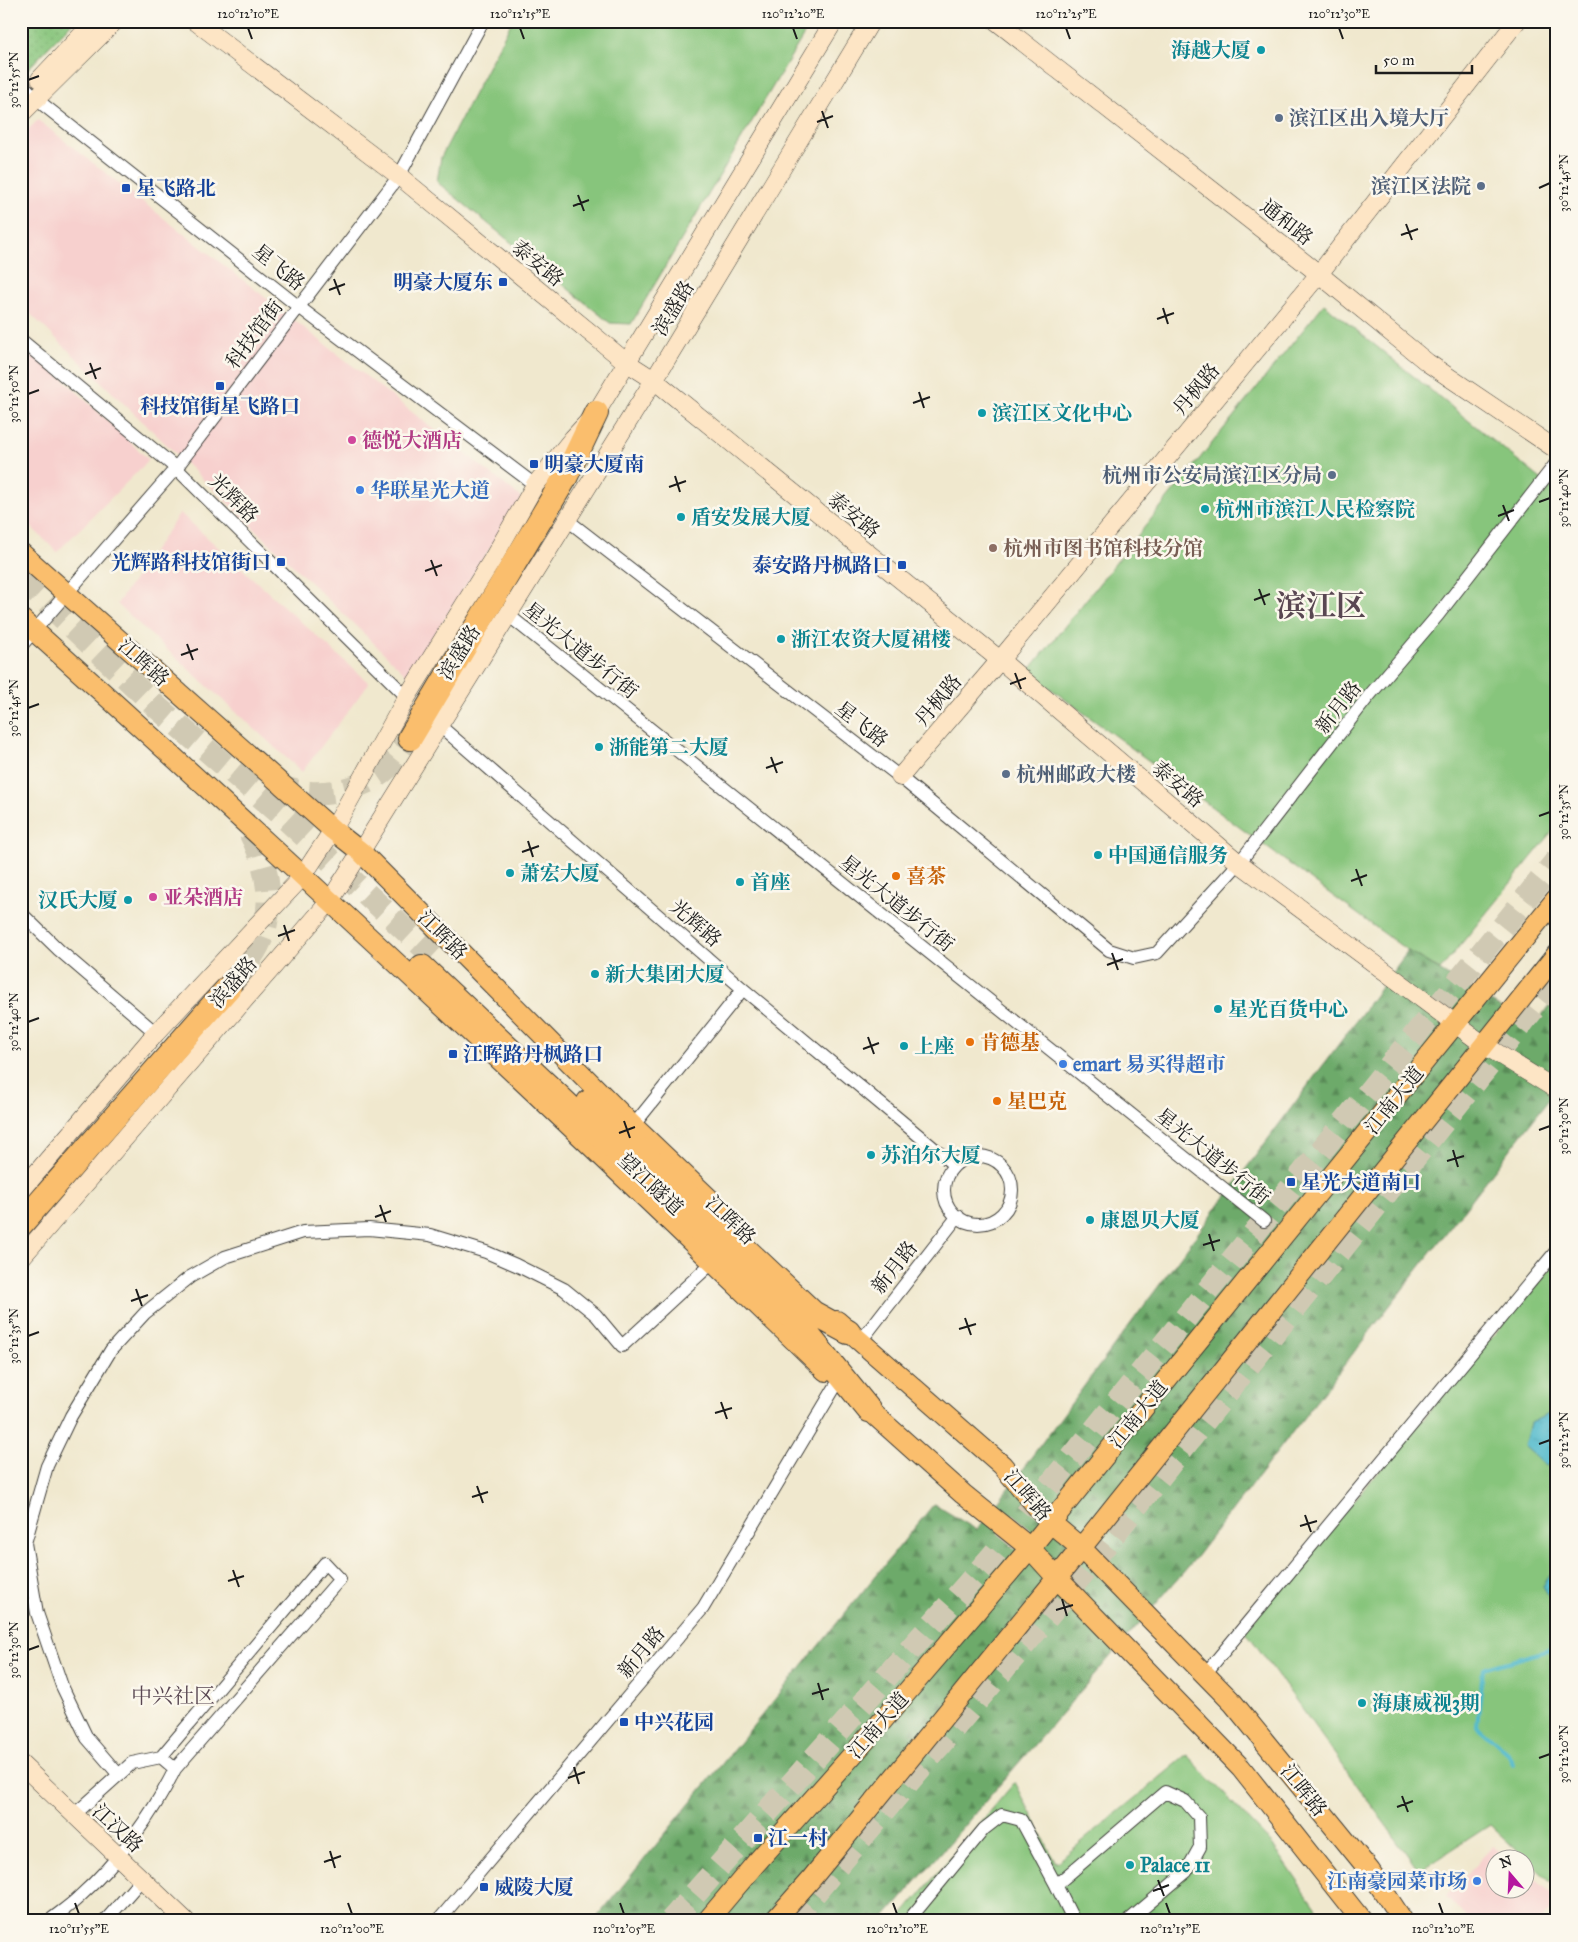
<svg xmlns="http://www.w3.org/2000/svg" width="1578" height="1942" font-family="'IM FELL Great Primer','Noto Serif SC',serif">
  <defs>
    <pattern id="forest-firs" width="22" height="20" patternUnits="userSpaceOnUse" patternTransform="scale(1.25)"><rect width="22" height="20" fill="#6daa6b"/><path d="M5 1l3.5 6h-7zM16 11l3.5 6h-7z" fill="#598a57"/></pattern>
    <pattern id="park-dots" width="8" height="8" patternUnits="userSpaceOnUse" patternTransform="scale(1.25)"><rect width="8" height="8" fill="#87c57b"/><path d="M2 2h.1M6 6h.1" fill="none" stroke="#74a96a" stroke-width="1.8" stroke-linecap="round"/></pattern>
    <pattern id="water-ripples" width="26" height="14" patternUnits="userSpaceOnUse" patternTransform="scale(1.25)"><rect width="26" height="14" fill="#4fb9cc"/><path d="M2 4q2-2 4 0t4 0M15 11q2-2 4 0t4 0" fill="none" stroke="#449eaf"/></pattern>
  </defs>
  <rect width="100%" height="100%" fill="#fbf7ec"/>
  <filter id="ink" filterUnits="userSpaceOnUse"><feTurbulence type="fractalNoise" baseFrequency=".02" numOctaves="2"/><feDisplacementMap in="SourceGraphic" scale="10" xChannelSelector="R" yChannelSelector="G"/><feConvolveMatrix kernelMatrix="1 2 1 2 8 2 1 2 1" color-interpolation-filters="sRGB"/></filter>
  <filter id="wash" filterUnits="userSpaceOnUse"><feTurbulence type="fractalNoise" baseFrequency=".0096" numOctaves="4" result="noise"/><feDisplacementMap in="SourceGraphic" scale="20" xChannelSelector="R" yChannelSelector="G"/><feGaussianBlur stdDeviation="1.12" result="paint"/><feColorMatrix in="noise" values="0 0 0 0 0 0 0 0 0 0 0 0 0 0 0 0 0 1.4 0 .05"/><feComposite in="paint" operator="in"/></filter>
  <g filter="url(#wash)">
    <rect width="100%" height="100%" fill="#f0e8ce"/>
    <!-- built -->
    <path fill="#f7d0ce" d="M 38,120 L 522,498 L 408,676 L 21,305 L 21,136 Z
      M 21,339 L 149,460 L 57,552 L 21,517 Z
      M 180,513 L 369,683 L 302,772 L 117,604 Z
      M 1493,1846 L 1509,1859 L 1496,1860 L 1496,1890 L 1526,1890 L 1526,1872 L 1557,1897 L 1557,1901 L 1541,1921 L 1469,1921 L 1446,1896 Z"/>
    <!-- grass -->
    <path fill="#87c57b" stroke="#52704c" d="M 512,21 L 812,21 L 631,324 L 610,323 L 437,182 L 441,157 Z
      M 1324,304 L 1557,492 L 1557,826 L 1440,970 L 1408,951 L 1028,672 Z
      M 1557,1260 L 1557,1888 L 1490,1825 L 1419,1871 L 1245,1630 Z
      M 1187,1755 L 1273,1845 L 1325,1921 L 897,1921 L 1015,1782 L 1056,1863 Z"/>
    <!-- forest -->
    <path fill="url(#forest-firs)" stroke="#446344" d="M 1408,951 L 1532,1027 L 1557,997 L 1557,1089 L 1193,1561 L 882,1921 L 594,1921 L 934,1504 L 977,1530 Z"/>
    <!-- park -->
    <path fill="url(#park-dots)" stroke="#52704c" d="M 21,21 L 74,21 L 21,76 Z"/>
    <!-- water -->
    <path fill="url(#water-ripples)" stroke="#366a74" d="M 1557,1410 L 1557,1461 L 1545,1465 L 1524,1446 L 1530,1423 Z
      M 1557,1565 L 1557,1610 L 1543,1586 Z"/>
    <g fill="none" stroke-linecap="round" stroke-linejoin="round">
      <!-- stream -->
      <path stroke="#4fb9cc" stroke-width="4" d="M 1513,1764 L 1508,1753 L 1477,1726 L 1483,1669 L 1557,1648"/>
    </g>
  </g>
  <g filter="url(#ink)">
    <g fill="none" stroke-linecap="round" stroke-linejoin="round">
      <!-- highway-tunnel -->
      <path stroke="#d0c9b3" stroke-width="24" stroke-dasharray="24 12" stroke-linecap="butt" d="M 21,578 L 158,708 L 280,813 L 433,956
        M 274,785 C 308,799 351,795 381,773 C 393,764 402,750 410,738
        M 229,987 C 239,974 250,960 258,945 C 279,904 266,857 243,820
        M 671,1921 L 991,1558 L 1557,860
        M 791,1921 L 1054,1609 L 1557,979"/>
      <!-- street casing -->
      <g stroke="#3c3b37" stroke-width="14">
        <path id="street" d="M 28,90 L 36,99 L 299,307 L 535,485
          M 21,340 L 176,468 L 407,697
          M 566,519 L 900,777 L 1109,950 L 1134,958 L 1157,953 L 1239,863 L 1368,697 L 1438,615 L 1557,462
          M 507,614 L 1264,1221
          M 21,646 L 176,468 L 399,176 L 483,21
          M 439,725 L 743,989 L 954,1165
          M 21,913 L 59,950 L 156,1033
          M 633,1126 L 743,989
          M944 1190a34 34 0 1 1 68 0a34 34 0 1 1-68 0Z
          M 860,1342 L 958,1216
          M 1205,1674 L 1557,1250
          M 161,1757 L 325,1563 L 340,1579 L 175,1769
          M 119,1775 L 87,1738 L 62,1686 L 37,1613 L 25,1543 L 47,1466 L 71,1416 L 111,1350 L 145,1313 L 190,1277 L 225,1257 L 303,1232 L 369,1229 L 430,1235 L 486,1252 L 516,1265 L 564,1289 L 596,1315 L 622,1346 L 713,1262
          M 1056,1885 L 1074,1921
          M 49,1921 C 59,1913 70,1906 79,1897 C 118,1862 152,1816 175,1769 L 161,1757 L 132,1763 L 74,1815
          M 105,1921 L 142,1879
          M 438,1921 L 703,1608 L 838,1382
          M 908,1921 L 984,1829 L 1002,1815 L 1021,1820 L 1056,1885 L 1165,1792 L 1185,1801 L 1199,1817 L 1200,1847 L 1186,1872 L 1128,1921"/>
      </g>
      <!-- secondary casing -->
      <g stroke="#3c3b37" stroke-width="19">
        <path id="secondary" d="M 195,21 L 399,176 L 626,362 L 654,380 L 1000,660 L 1239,863 L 1484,1045 L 1557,1090
          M 996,21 L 1319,274 L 1428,363 L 1557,450
          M 40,79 L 95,21
          M 21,114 L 115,21
          M 900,777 L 1000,660 L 1319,274 L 1517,21
          M 21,1191 L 156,1033 L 302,877 L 333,830 L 407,697 L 492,560 L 535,485 L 573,438 L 596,413 L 834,21
          M 21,1258 L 330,901 L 654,380 L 871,21
          M 21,1764 L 186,1921"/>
      </g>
      <!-- primary casing -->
      <g stroke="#3c3b37" stroke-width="22">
        <path id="primary" d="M 21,553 L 333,830 L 361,852 L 633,1126 L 724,1213
          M 21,619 C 295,865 562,1116 826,1371
          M 837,1321 L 1002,1465 L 1050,1522 L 1081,1548 L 1233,1703 L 1370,1871 L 1403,1921
          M 857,1399 L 963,1494 L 1030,1548 L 1057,1578 L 1241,1768 L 1362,1921
          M 707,1921 L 756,1863 L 865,1741 L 1030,1548 L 1557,898
          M 774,1921 L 812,1878 L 1057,1578 L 1557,954"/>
      </g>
      <!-- highway casing -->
      <g stroke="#3c3b37" stroke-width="26">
        <path id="highway" d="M 410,738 L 565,478 L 596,413
          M 422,967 L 799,1324 L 869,1410
          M 589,1102 L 813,1313 L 848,1332
          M 21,1224 L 229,987"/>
      </g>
      <!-- street -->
      <use href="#street" stroke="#fff" stroke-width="12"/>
      <!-- secondary -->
      <use href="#secondary" stroke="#fde5c5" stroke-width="18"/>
      <!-- primary -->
      <use href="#primary" stroke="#fabe6d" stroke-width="20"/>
      <!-- highway -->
      <use href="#highway" stroke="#fabe6d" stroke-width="24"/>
    </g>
  </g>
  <!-- ticks -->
  <path fill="none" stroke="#1c1c1c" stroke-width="2" d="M 248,28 L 252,39M 520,28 L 524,39M 793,28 L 797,39M 1066,28 L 1070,39M 1339,28 L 1343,39M 28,80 L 39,76M 822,111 L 828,128M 817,122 L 833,116M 1539,188 L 1550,183M 578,195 L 584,211M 573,206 L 589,200M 1406,224 L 1412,240M 1401,235 L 1418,229M 334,279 L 340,295M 329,290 L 345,284M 1163,308 L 1168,324M 1157,319 L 1174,313M 90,363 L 96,379M 85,374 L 101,368M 919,392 L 924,408M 28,394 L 39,390M 913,403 L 930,397M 675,476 L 680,492M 669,487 L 686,481M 1539,502 L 1550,498M 1503,505 L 1509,521M 1498,516 L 1514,510M 431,560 L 437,576M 425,571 L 442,565M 1259,589 L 1265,605M 1254,600 L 1270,594M 187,644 L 193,660M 181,655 L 198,649M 1015,673 L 1021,689M 1010,684 L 1026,678M 28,708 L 39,704M 771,757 L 777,773M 766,768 L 783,762M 1539,816 L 1550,812M 528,841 L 533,857M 522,852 L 539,846M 1356,869 L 1362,886M 1351,881 L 1367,875M 284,925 L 289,941M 278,936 L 295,930M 1112,953 L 1118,970M 1107,965 L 1123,959M 28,1022 L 39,1018M 868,1037 L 874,1054M 863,1049 L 879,1043M 624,1121 L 630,1138M 1539,1130 L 1550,1126M 619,1133 L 635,1127M 1453,1150 L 1458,1167M 1447,1161 L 1464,1156M 380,1205 L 386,1222M 375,1217 L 391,1211M 1209,1234 L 1214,1251M 1203,1245 L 1220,1240M 136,1289 L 142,1306M 131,1301 L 148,1295M 965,1318 L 971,1335M 959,1329 L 976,1324M 28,1336 L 39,1332M 721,1402 L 727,1419M 715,1413 L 732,1408M 1539,1444 L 1550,1440M 477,1486 L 483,1503M 472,1497 L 488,1492M 1305,1515 L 1311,1532M 1300,1526 L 1317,1521M 233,1570 L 239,1587M 228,1581 L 244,1576M 1062,1599 L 1067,1616M 1056,1610 L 1073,1605M 28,1650 L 39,1646M 818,1683 L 823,1700M 812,1694 L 829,1689M 1539,1758 L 1550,1754M 574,1767 L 579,1784M 568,1778 L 585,1772M 1402,1796 L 1408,1812M 1397,1807 L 1413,1801M 330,1851 L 335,1868M 324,1862 L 341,1856M 1158,1880 L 1164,1896M 1153,1891 L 1169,1885M 75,1903 L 79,1914M 348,1903 L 352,1914M 620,1903 L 624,1914M 893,1903 L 897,1914M 1166,1903 L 1170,1914M 1439,1903 L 1443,1914"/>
  <!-- markers -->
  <g fill="#0f9aa8" stroke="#fbf7ec" stroke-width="2">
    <circle cx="1261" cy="50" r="5"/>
    <circle cx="982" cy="413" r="5"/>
    <circle cx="1205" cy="509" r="5"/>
    <circle cx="681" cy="517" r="5"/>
    <circle cx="781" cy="639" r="5"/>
    <circle cx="599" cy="747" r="5"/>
    <circle cx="1098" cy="855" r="5"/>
    <circle cx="510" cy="873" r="5"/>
    <circle cx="740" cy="882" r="5"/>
    <circle cx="128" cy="900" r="5"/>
    <circle cx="595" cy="974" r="5"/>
    <circle cx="1218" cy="1009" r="5"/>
    <circle cx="904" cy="1046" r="5"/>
    <circle cx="871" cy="1155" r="5"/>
    <circle cx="1090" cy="1220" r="5"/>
    <circle cx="1362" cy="1703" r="5"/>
    <circle cx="1130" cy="1865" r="5"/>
  </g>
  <g fill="#5c6f8a" stroke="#fbf7ec" stroke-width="2">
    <circle cx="1279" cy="118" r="5"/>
    <circle cx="1481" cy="186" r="5"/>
    <circle cx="1332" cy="475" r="5"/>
    <circle cx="1006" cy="774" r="5"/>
  </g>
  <g fill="#1a4fb4" stroke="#fbf7ec" stroke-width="2">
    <rect x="121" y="183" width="10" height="10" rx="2.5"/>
    <rect x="498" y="277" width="10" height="10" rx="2.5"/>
    <rect x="215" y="381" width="10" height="10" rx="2.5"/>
    <rect x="529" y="459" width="10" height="10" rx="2.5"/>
    <rect x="276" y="557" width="10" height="10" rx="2.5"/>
    <rect x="897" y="560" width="10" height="10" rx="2.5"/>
    <rect x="448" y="1049" width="10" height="10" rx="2.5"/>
    <rect x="1286" y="1177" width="10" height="10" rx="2.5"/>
    <rect x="619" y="1717" width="10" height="10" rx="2.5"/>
    <rect x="753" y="1833" width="10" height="10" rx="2.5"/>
    <rect x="479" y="1882" width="10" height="10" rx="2.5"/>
  </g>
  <g fill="#d1479c" stroke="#fbf7ec" stroke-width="2">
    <circle cx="352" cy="440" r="5"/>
    <circle cx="153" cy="897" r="5"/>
  </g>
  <g fill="#3f7fe0" stroke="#fbf7ec" stroke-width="2">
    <circle cx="360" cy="490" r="5"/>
    <circle cx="1063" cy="1064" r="5"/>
    <circle cx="1477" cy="1881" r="5"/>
  </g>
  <circle fill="#8d6e63" stroke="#fbf7ec" stroke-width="2" cx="993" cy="548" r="5"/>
  <g fill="#e8710a" stroke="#fbf7ec" stroke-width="2">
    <circle cx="896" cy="876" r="5"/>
    <circle cx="970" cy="1042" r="5"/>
    <circle cx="997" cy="1101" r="5"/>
  </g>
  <g text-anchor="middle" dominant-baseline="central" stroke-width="5" stroke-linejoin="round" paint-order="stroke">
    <!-- culture labels -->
    <g font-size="20" font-weight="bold" fill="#0d838f" stroke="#fbf7ec" text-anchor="start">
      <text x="1251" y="50" text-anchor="end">海越大厦</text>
      <text x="992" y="413">滨江区文化中心</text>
      <text x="1215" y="509">杭州市滨江人民检察院</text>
      <text x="691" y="517">盾安发展大厦</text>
      <text x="791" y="639">浙江农资大厦裙楼</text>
      <text x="609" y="747">浙能第二大厦</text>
      <text x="1108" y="855">中国通信服务</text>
      <text x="520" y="873">萧宏大厦</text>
      <text x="750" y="882">首座</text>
      <text x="118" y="900" text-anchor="end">汉氏大厦</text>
      <text x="605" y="974">新大集团大厦</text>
      <text x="1228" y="1009">星光百货中心</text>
      <text x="914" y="1046">上座</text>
      <text x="881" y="1155">苏泊尔大厦</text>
      <text x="1100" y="1220">康恩贝大厦</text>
      <text x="1372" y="1703">海康威视3期</text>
      <text x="1140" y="1865">Palace 11</text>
    </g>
    <!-- service labels -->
    <g font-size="20" font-weight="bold" fill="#4e5e75" stroke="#fbf7ec" text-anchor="start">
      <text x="1289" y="118">滨江区出入境大厅</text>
      <text x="1471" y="186" text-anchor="end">滨江区法院</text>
      <text x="1322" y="475" text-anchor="end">杭州市公安局滨江区分局</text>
      <text x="1016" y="774">杭州邮政大楼</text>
    </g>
    <!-- transit labels -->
    <g font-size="20" font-weight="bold" fill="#164399" stroke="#fbf7ec" text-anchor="start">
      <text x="136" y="188">星飞路北</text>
      <text x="493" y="282" text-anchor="end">明豪大厦东</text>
      <text x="220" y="406" text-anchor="middle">科技馆街星飞路口</text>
      <text x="544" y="464">明豪大厦南</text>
      <text x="271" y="562" text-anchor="end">光辉路科技馆街口</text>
      <text x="892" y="565" text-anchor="end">泰安路丹枫路口</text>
      <text x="463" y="1054">江晖路丹枫路口</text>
      <text x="1301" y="1182">星光大道南口</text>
      <text x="634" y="1722">中兴花园</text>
      <text x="768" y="1838">江一村</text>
      <text x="494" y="1887">威陵大厦</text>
    </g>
    <!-- street labels -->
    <g font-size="20" fill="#1c1c1c" stroke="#fbf7ec">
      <text transform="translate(1287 222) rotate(38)">通和路</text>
      <text transform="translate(538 263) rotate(39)">泰安路</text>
      <text transform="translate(279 267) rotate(39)">星飞路</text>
      <text transform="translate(673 308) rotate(-59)">滨盛路</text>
      <text transform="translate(254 334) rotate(-53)">科技馆街</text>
      <text transform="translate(1196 389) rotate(-50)">丹枫路</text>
      <text transform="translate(234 498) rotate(45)">光辉路</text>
      <text transform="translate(854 515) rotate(39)">泰安路</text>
      <text transform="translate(581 650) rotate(39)">星光大道步行街</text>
      <text transform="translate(459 652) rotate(-58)">滨盛路</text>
      <text transform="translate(144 662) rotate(42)">江晖路</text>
      <text transform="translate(938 700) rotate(-50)">丹枫路</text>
      <text transform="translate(1338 707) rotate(-52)">新月路</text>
      <text transform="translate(862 724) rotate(38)">星飞路</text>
      <text transform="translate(1178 784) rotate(40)">泰安路</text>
      <text transform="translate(897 903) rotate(39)">星光大道步行街</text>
      <text transform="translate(696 923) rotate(41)">光辉路</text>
      <text transform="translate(443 935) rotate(45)">江晖路</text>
      <text transform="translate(233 982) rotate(-49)">滨盛路</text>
      <text transform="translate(1394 1100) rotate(-51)">江南大道</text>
      <text transform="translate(1213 1156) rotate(39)">星光大道步行街</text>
      <text transform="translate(651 1184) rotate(43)">望江隧道</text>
      <text transform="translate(731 1220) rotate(44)">江晖路</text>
      <text transform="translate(894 1267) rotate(-52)">新月路</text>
      <text transform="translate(1138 1414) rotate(-51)">江南大道</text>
      <text transform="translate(1028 1495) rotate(49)">江晖路</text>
      <text transform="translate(641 1652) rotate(-50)">新月路</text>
      <text transform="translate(878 1725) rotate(-49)">江南大道</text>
      <text transform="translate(1304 1790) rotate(51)">江晖路</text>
      <text transform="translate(118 1828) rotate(43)">江汉路</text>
    </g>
    <!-- hotel labels -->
    <g font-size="20" font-weight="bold" fill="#b23c85" stroke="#fbf7ec" text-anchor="start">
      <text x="362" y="440">德悦大酒店</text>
      <text x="163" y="897">亚朵酒店</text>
    </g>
    <!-- shop labels -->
    <g font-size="20" font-weight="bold" fill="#366cbe" stroke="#fbf7ec" text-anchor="start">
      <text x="370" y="490">华联星光大道</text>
      <text x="1073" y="1064">emart 易买得超市</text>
      <text x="1467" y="1881" text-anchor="end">江南豪园菜市场</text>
    </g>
    <!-- education labels -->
    <g font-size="20" font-weight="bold" fill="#785e54" stroke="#fbf7ec" text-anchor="start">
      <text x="1003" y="548">杭州市图书馆科技分馆</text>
    </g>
    <!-- food labels -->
    <g font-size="20" font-weight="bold" fill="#c56008" stroke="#fbf7ec" text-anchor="start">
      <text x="906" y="876">喜茶</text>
      <text x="980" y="1042">肯德基</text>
      <text x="1007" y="1101">星巴克</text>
    </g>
    <!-- neighbourhood labels -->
    <g font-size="21" fill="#594752" stroke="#fbf7ec">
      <text x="173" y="1696">中兴社区</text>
    </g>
    <!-- town labels -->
    <g font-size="30" font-weight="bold" fill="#594752" stroke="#fbf7ec">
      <text x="1321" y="606">滨江区</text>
    </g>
  </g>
  <!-- margin -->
  <rect width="1578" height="1942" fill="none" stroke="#fbf7ec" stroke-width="55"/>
  <!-- north arrow -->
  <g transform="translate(1510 1874) rotate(341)"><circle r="24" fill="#fbf7ec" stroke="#a29f99"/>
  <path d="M0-4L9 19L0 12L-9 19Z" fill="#b5179e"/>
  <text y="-8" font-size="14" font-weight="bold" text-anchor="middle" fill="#1c1c1c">N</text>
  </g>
  <!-- scale -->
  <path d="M1376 65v8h96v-8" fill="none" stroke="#1c1c1c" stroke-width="2.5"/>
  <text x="1383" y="65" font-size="15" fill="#1c1c1c" stroke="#fbf7ec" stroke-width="4" paint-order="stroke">50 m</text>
  <rect x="28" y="28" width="1522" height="1886" fill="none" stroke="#1c1c1c" stroke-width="2"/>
  <g font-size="12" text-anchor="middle" fill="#1c1c1c">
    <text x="248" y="18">120°12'10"E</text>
    <text x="520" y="18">120°12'15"E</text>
    <text x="793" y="18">120°12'20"E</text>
    <text x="1066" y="18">120°12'25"E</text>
    <text x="1339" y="18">120°12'30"E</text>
    <text transform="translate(14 80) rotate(-90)" y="4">30°12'55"N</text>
    <text transform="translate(1564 183) rotate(-90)" y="4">30°12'45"N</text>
    <text transform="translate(14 394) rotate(-90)" y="4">30°12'50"N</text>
    <text transform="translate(1564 498) rotate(-90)" y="4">30°12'40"N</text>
    <text transform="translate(14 708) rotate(-90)" y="4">30°12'45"N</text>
    <text transform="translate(1564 812) rotate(-90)" y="4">30°12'35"N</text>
    <text transform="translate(14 1022) rotate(-90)" y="4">30°12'40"N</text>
    <text transform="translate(1564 1126) rotate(-90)" y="4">30°12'30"N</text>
    <text transform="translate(14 1336) rotate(-90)" y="4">30°12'35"N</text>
    <text transform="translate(1564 1440) rotate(-90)" y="4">30°12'25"N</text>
    <text transform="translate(14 1650) rotate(-90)" y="4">30°12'30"N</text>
    <text transform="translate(1564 1754) rotate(-90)" y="4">30°12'20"N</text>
    <text x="79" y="1933">120°11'55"E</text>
    <text x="352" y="1933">120°12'00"E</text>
    <text x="624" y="1933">120°12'05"E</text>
    <text x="897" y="1933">120°12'10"E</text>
    <text x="1170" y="1933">120°12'15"E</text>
    <text x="1443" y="1933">120°12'20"E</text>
  </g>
</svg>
